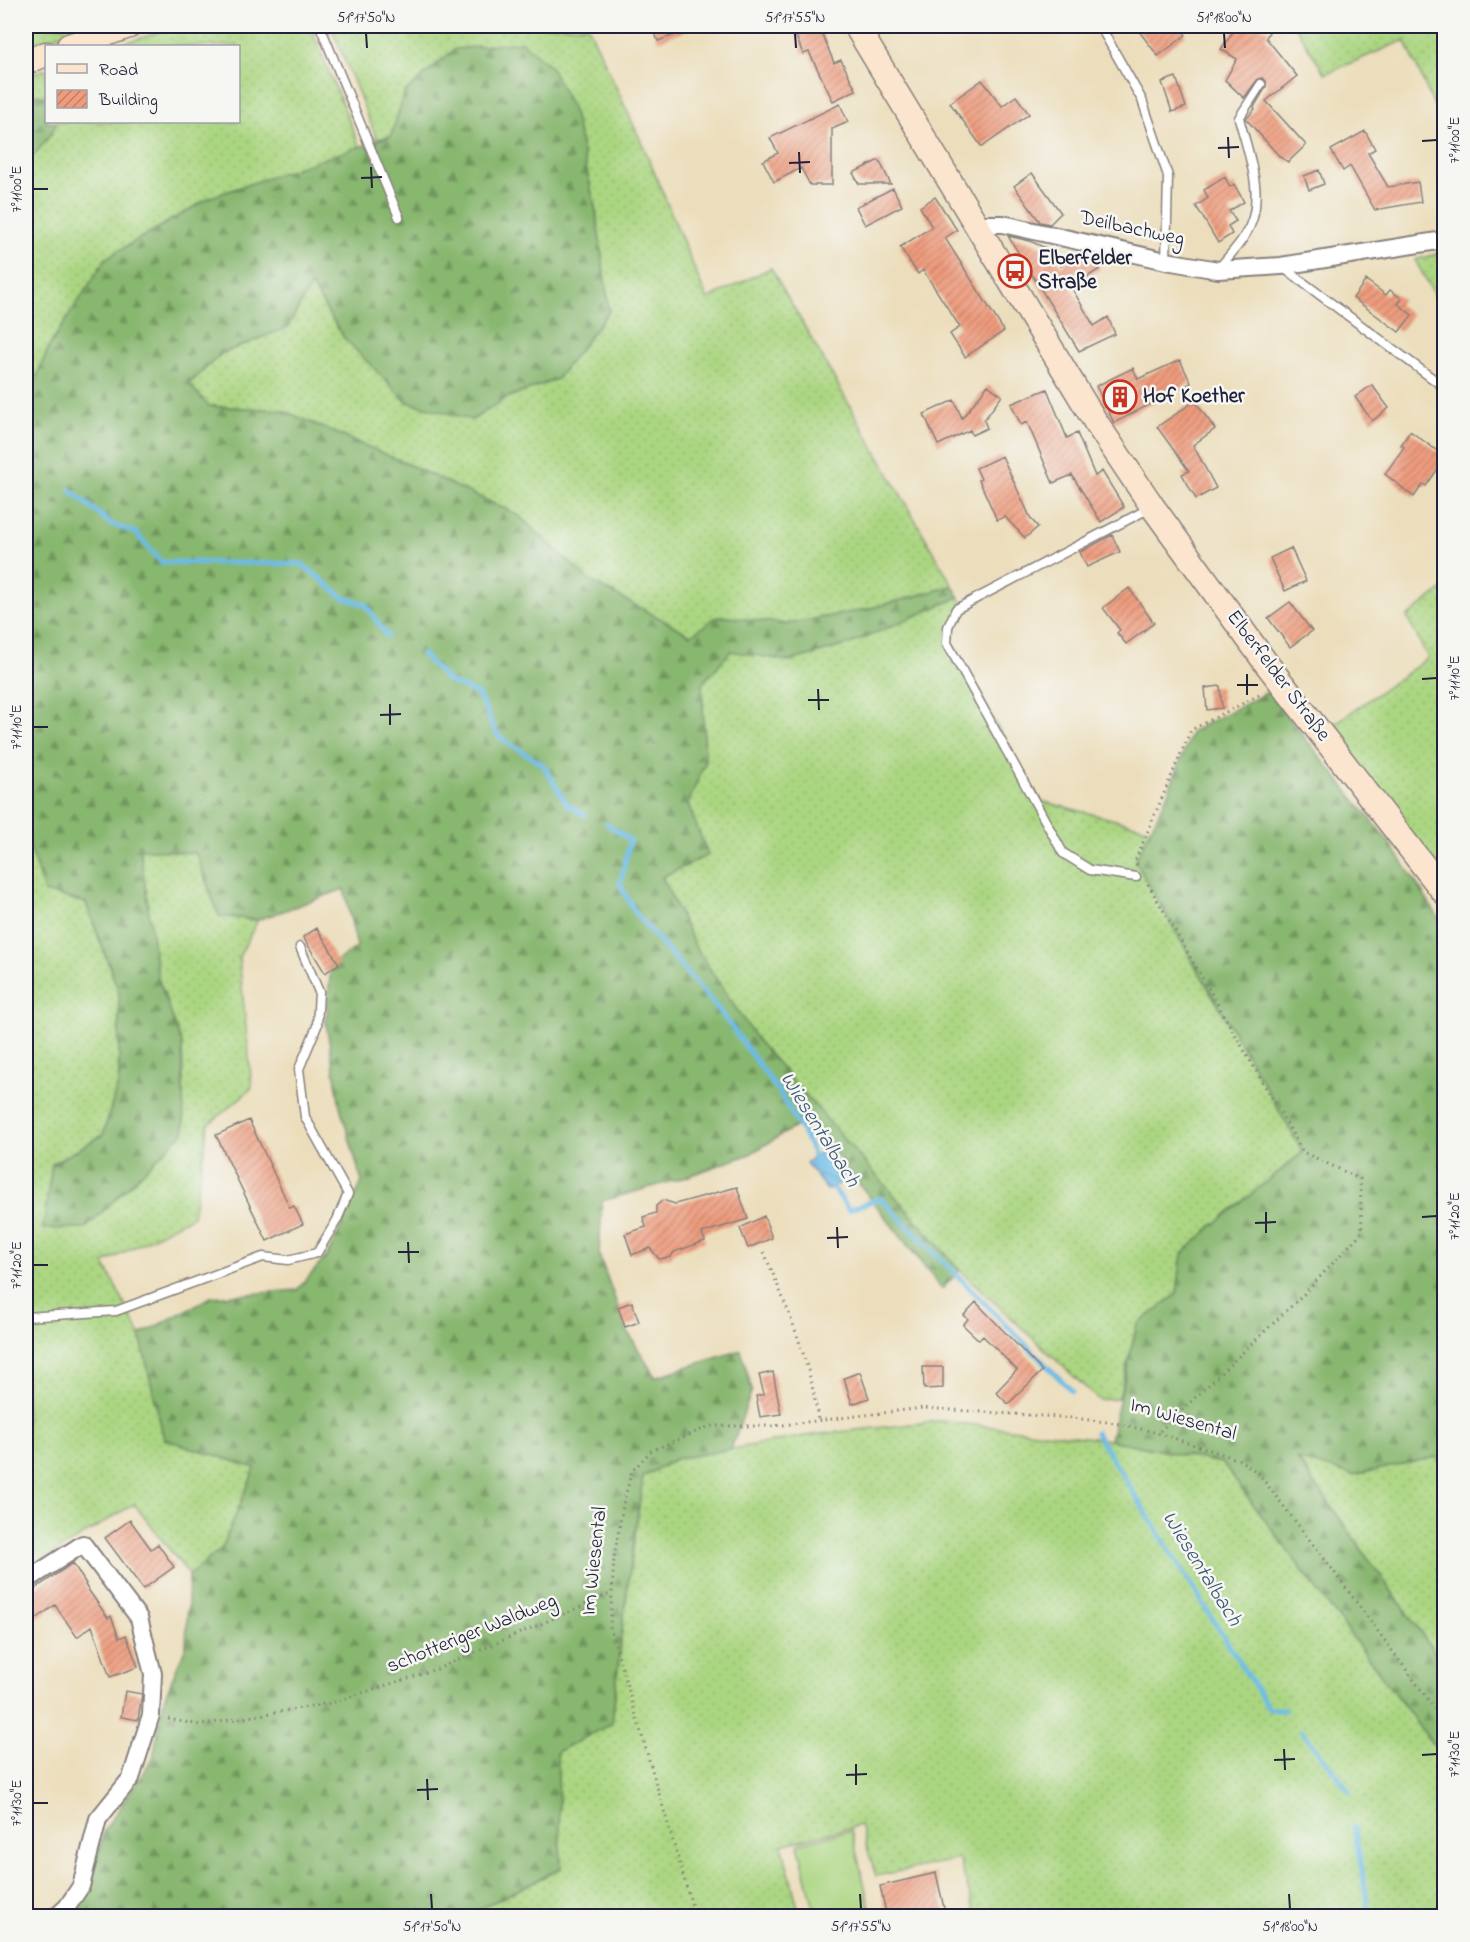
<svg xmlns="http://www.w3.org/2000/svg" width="1470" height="1942" font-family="'Indie Flower',sans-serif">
  <defs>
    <pattern id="grass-dots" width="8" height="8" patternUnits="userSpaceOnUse" patternTransform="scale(1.5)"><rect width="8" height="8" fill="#abd681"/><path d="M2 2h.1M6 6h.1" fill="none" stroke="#93b770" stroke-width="1.8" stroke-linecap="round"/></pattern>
    <pattern id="forest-firs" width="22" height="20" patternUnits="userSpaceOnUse" patternTransform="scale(1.5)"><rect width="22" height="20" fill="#88b76f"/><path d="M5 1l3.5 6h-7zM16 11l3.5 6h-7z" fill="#6f945c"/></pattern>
    <pattern id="water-waves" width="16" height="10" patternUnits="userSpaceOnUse" patternTransform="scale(1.5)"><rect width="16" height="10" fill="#6cbbe7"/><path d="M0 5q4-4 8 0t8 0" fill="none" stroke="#5da0c7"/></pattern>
    <pattern id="building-hatch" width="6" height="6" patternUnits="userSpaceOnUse" patternTransform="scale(1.5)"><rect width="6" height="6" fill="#ef9c7e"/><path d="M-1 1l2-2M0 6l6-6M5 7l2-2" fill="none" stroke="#c17f68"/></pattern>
  </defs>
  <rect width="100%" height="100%" fill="#f6f6f2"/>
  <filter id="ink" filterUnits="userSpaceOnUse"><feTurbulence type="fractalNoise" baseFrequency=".0167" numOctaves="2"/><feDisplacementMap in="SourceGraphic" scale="12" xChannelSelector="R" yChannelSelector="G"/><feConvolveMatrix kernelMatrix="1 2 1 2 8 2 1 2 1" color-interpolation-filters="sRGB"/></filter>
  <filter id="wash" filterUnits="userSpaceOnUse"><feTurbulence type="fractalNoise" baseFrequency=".008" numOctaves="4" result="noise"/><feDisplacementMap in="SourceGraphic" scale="24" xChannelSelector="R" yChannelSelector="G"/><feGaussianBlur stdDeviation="1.35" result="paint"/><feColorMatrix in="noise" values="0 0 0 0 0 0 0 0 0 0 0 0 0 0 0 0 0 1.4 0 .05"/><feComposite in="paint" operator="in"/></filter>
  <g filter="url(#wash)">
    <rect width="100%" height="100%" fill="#ecdebc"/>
    <!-- grass -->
    <path fill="url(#grass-dots)" stroke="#667c5e" stroke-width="1.5" d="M 26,26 L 86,26 L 26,47 Z
      M 179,26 L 310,26 L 360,147 L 211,197 L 50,345 L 26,401 L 26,165 L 51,134 L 57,122 L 238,122 L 238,46 L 115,46 Z
      M 331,26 L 588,26 L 645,150 L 707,299 L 771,268 L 953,586 L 864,610 L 787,624 L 718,616 L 691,636 L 589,581 L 518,515 L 282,410 L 209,406 L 189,384 L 221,354 L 288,327 L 311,284 L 344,338 L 472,420 L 506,398 L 557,379 L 609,311 L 596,212 L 574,113 L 405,92 L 391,136 L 377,139 Z
      M 1295,26 L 1444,26 L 1444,128 L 1405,40 L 1325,74 Z
      M 46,69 L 46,97 L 37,94 L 26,107 L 26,76 Z
      M 1444,252 L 1444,312 L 1415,260 Z
      M 1444,588 L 1444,878 L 1329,728 L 1428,658 L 1407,617 Z
      M 959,597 L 966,610 L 956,622 L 952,641 L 1037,800 L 1151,829 L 1135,861 L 1303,1152 L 1212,1226 L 1182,1254 L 1177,1294 L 1137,1325 L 1119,1398 L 1099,1400 L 960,1270 L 757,1041 L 696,948 L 662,877 L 708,855 L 688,804 L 705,762 L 702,684 L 731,651 L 790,661 L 850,644 Z
      M 26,834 L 44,892 L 86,903 L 119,992 L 119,1080 L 103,1135 L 52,1164 L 43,1228 L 148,1167 L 184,1132 L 182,1044 L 158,978 L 140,849 L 196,853 L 219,916 L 258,920 L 239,957 L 252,1088 L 208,1125 L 193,1216 L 104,1263 L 140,1335 L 164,1439 L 259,1469 L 222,1548 L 189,1575 L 134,1504 L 26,1570 Z
      M 939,1421 L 1110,1440 L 1222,1463 L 1444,1759 L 1444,1916 L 976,1916 L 959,1859 L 876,1876 L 860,1825 L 782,1845 L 800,1916 L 449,1916 L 476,1911 L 561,1868 L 557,1752 L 612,1723 L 623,1621 L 643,1477 L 675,1459 L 811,1435 Z
      M 1436,1457 L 1444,1461 L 1444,1665 L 1297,1458 L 1353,1475 Z"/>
    <!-- forest -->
    <path fill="url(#forest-firs)" stroke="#556c55" stroke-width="1.5" d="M 522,42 L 551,67 L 574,113 L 596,212 L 609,311 L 557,379 L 506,398 L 472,420 L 407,402 L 344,338 L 311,285 L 288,327 L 221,354 L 189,384 L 209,406 L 282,410 L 401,461 L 518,515 L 590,581 L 691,635 L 718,616 L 787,624 L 864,610 L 953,586 L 959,597 L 850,644 L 790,661 L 731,651 L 702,684 L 705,762 L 688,804 L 708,855 L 662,877 L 696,948 L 757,1040 L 960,1270 L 942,1289 L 808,1119 L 750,1154 L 683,1178 L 602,1201 L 599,1255 L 626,1329 L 655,1377 L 741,1350 L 752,1390 L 731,1449 L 675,1459 L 643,1477 L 623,1621 L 612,1723 L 557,1752 L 561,1868 L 476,1911 L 449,1916 L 67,1916 L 90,1883 L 104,1831 L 153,1758 L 164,1699 L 186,1646 L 189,1575 L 222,1548 L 255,1468 L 164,1439 L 140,1335 L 211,1297 L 297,1290 L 327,1256 L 362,1182 L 340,1106 L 326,1023 L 331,965 L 357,947 L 344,889 L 258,920 L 219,916 L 196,853 L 140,849 L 158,978 L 182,1044 L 184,1132 L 86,1228 L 43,1229 L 52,1164 L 103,1135 L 119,1080 L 119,992 L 86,903 L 44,892 L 26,834 L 26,401 L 50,345 L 106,258 L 211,197 L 391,136 L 405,92 L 455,49 Z
      M 37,94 L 46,97 L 46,122 L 57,122 L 51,134 L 26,165 L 26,107 Z
      M 1268,692 L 1392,846 L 1444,926 L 1444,1461 L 1436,1457 L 1353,1475 L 1297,1459 L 1444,1665 L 1444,1759 L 1222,1463 L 1110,1440 L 1137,1325 L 1177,1294 L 1182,1254 L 1212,1226 L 1303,1152 L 1135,861 L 1166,798 L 1192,731 Z"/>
    <!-- pitch -->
    <path fill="#abd681" stroke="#667c5e" stroke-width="1.5" d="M 851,1830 L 872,1916 L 816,1916 L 798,1844 Z"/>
    <!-- water -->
    <path fill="url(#water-waves)" stroke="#476e91" stroke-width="1.5" d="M 825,1149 L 839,1166 L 846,1180 L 827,1190 L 806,1163 Z"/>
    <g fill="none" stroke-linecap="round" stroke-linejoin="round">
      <!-- stream -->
      <path stroke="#6cbbe7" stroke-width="5" d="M 70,490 L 111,524 L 136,533 L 161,562 L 302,564 L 344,598 L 365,604 L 387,636
        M 422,654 L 448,681 L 478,694 L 498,736 L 543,765 L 567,804 L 585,815
        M 607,824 L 630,840 L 620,885 L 636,914 L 719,1010 L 779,1092 L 805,1136 L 817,1162
        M 830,1183 L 849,1210 L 880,1198 L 1072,1391
        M 1096,1433 L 1269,1709 L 1285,1709
        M 1302,1731 L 1350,1792
        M 1354,1826 L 1370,1916"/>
    </g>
    <g id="blocks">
      <!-- building -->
      <path fill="url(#building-hatch)" d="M 652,26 L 696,26 L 696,27 L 658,41 Z
        M 792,26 L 819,26 L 834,63 L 841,60 L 856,90 L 833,101 L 809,52 L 803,54 Z
        M 1135,26 L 1178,26 L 1186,35 L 1158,56 Z
        M 1237,26 L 1262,26 L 1269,32 L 1266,38 L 1297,76 L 1266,101 L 1306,145 L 1288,162 L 1280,157 L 1246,119 L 1255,109 L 1254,107 L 1266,87 L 1266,81 L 1262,78 L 1258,79 L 1244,98 L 1225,80 L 1237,59 L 1221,49 Z
        M 1176,77 L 1186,107 L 1172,112 L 1162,82 Z
        M 982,80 L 1002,106 L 1016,96 L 1029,114 L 982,147 L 950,103 Z
        M 840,104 L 848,122 L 832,129 L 832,128 L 832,185 L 810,185 L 801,168 L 774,182 L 763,161 L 778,153 L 770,138 Z
        M 1365,131 L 1375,149 L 1368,153 L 1388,187 L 1418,182 L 1421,202 L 1375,210 L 1350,166 L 1343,171 L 1331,150 Z
        M 879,160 L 891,184 L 859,184 L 853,173 Z
        M 1319,170 L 1324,184 L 1309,190 L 1304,176 Z
        M 1032,173 L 1061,213 L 1050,224 L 1040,222 L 1014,186 Z
        M 1225,177 L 1230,187 L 1234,184 L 1244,202 L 1229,211 L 1236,221 L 1228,226 L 1232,234 L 1218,243 L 1196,206 L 1208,198 L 1204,190 Z
        M 893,188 L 902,206 L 865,225 L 856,207 Z
        M 935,197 L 957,230 L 945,238 L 1004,331 L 965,357 L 950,334 L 960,327 L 923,270 L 918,274 L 900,247 L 932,227 L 920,207 Z
        M 1008,236 L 1030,241 L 1052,251 L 1061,266 L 1079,255 L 1091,255 L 1100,269 L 1071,287 L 1094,326 L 1108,317 L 1115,334 L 1079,351 Z
        M 1366,280 L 1386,295 L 1390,290 L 1402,299 L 1398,304 L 1412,315 L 1399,332 L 1353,298 Z
        M 1180,360 L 1191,383 L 1114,423 L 1096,386 L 1133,368 L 1138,379 Z
        M 988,385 L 1002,396 L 984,420 L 987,428 L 972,435 L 970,430 L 938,445 L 924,414 L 954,400 L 962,418 Z
        M 1372,385 L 1389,408 L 1372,421 L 1355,397 Z
        M 1047,389 L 1067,438 L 1077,433 L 1095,476 L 1102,471 L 1124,507 L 1101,522 L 1072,475 L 1053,483 L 1027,422 L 1021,425 L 1011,404 Z
        M 1195,401 L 1215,429 L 1193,445 L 1216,488 L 1196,499 L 1182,474 L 1189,471 L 1157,427 Z
        M 1410,431 L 1444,456 L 1444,460 L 1426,486 L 1423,484 L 1414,497 L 1385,474 L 1404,447 L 1401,445 Z
        M 1002,456 L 1031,519 L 1038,527 L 1025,538 L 1005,517 L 997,520 L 979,480 L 981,479 L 976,468 Z
        M 1112,535 L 1120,552 L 1087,567 L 1080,552 Z
        M 1291,548 L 1306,581 L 1285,591 L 1270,558 Z
        M 1129,588 L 1154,623 L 1126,644 L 1117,633 L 1120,630 L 1103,608 Z
        M 1290,602 L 1312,631 L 1290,647 L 1268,618 Z
        M 1220,686 L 1222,708 L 1207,710 L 1205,688 Z
        M 317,928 L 339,964 L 325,973 L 303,937 Z
        M 249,1120 L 290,1208 L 294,1206 L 303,1224 L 267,1241 L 216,1135 Z
        M 737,1187 L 748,1219 L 702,1233 L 705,1241 L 674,1252 L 671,1257 L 659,1259 L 650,1248 L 632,1255 L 625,1234 L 646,1227 L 643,1217 L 656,1213 L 656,1206 L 663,1200 L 675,1204 Z
        M 764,1216 L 772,1238 L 748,1248 L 740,1228 Z
        M 632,1302 L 639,1322 L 625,1327 L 618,1307 Z
        M 976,1302 L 1042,1371 L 1008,1404 L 996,1392 L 1017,1370 L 983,1336 L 979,1340 L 963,1325 L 968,1319 L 964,1315 Z
        M 923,1367 L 943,1367 L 943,1388 L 924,1389 Z
        M 773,1372 L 781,1414 L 760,1417 L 756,1396 L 764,1394 L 759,1375 Z
        M 860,1372 L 869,1398 L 852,1404 L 844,1378 Z
        M 130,1520 L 151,1549 L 158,1544 L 174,1567 L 143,1589 L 105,1538 Z
        M 73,1563 L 86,1584 L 85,1585 L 108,1618 L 111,1616 L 119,1638 L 126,1635 L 138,1667 L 110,1677 L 92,1626 L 77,1637 L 55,1605 L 36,1619 L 26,1603 L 26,1595 Z
        M 125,1691 L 142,1694 L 138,1720 L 121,1717 Z
        M 936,1873 L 946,1917 L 887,1917 L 880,1886 Z"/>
    </g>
  </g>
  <g filter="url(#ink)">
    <use href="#blocks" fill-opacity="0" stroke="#87807c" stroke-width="1.5"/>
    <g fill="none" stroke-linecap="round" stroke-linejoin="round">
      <!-- lane casing -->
      <g stroke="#87807c" stroke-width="11">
        <path id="lane" d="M 320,26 L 399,217
          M 1100,26 L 1142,100 L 1168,176 L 1166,261
          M 1281,266 L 1444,387
          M 1219,268 C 1228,257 1238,247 1245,235 C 1268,201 1248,153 1239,118 L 1261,84
          M 1136,877 L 1090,870 L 1063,853 L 947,643 L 948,627 L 956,609 L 1152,507
          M 26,1317 L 116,1311 L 263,1257 L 288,1260 L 317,1253 L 337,1220 L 348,1194 L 305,1117 L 299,1069 L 317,1026 L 319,992 L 300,947"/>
      </g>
      <!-- street casing -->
      <g stroke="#87807c" stroke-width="20">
        <path id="street" d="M 976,224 L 1003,224 L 1166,261 L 1218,270 L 1281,266 L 1444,240
          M 26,1578 L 32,1577 L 83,1544 L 139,1618 L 153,1674 L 151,1715 L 131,1778 L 98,1819 L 81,1886 L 67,1907 L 57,1916"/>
      </g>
      <!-- secondary casing -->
      <g stroke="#87807c" stroke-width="27">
        <path id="secondary" d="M 856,26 L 1095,421 L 1152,506 L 1266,663 L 1444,892
          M 69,46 L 129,26
          M 26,62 L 46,54"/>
      </g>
      <!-- path -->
      <path stroke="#87807c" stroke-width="3" stroke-dasharray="1.5 4.5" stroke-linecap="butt" d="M 1137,865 L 1135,861 L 1191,730 L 1263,693
        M 1148,884 L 1303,1152 L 1360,1179 L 1362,1232 L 1303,1295 L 1158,1433
        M 764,1252 C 786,1306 811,1361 818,1420
        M 168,1719 L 201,1725 L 331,1703 L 437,1669 L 612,1593
        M 695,1916 L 610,1627 L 614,1558 L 624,1500 L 632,1471 L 651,1451 L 710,1426 L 774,1426 L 923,1408 L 1073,1418 L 1115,1423 L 1158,1433 L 1240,1460 L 1258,1473 L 1332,1569 L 1444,1721"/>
      <!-- lane -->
      <use href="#lane" stroke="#fff" stroke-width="8"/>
      <!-- street -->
      <use href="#street" stroke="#fff" stroke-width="16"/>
      <!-- secondary -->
      <use href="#secondary" stroke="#fbe5cf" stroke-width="24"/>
    </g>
  </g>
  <!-- ticks -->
  <path fill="none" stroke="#22223b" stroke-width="2" d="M 366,33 L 367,48M 795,33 L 796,48M 1224,33 L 1225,48M 1228,137 L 1229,158M 1422,141 L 1437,140M 1218,148 L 1239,147M 799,152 L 800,173M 789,163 L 810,162M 371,167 L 372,188M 361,178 L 382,177M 33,189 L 48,189M 1247,674 L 1247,695M 1422,679 L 1437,678M 1237,685 L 1258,685M 818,689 L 819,710M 808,700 L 829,700M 390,704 L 390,725M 380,715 L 401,714M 33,727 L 48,727M 1266,1212 L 1266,1233M 1422,1217 L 1437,1216M 1255,1223 L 1276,1222M 837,1227 L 838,1248M 827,1238 L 848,1237M 408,1242 L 409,1263M 398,1252 L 419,1252M 33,1265 L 48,1265M 1284,1749 L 1285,1770M 1422,1755 L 1437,1754M 1274,1760 L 1295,1759M 856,1764 L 856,1785M 846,1775 L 867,1774M 427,1779 L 428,1800M 417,1790 L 438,1789M 33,1803 L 48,1803M 431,1894 L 432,1909M 860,1894 L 861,1909M 1289,1894 L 1290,1909"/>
  <!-- icons -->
  <defs>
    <g id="bus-ring" transform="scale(1.725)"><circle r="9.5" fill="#f6f6f2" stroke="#c8321e" stroke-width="1.5"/><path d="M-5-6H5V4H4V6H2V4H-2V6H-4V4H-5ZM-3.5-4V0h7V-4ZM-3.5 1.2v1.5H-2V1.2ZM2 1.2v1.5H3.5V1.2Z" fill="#c8321e"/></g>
    <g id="building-ring" transform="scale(1.725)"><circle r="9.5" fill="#f6f6f2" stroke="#c8321e" stroke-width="1.5"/><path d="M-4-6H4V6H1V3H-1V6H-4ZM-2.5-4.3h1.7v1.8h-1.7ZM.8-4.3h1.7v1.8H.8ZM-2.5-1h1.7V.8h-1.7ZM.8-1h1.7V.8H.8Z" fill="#c8321e"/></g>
  </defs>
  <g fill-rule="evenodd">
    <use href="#bus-ring" x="1015" y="271"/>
    <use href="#building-ring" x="1120" y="397"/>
  </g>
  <g text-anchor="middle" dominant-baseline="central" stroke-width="5" stroke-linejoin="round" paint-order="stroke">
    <!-- street labels -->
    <g font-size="21" fill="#22223b" stroke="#f6f6f2">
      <text transform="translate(1132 229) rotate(12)">Deilbachweg</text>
      <text transform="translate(1278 676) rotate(53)">Elberfelder Straße</text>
      <text transform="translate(1183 1420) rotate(16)">Im Wiesental</text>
      <text transform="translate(595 1561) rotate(-84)">Im Wiesental</text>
      <text transform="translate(472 1634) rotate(-22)">schotteriger Waldweg</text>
    </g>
    <!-- poi labels -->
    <g font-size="21" font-weight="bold" fill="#22223b" stroke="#f6f6f2" text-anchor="start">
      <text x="1038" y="259">Elberfelder<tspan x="1038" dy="24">Straße</tspan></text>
      <text x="1143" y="397">Hof Koether</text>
    </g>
    <!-- water labels -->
    <g font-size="22" font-style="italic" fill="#3c5877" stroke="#f6f6f2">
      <text transform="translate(819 1130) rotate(58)">Wiesentalbach</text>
      <text transform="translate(1201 1569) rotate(58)">Wiesentalbach</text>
    </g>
  </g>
  <!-- margin -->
  <rect width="1470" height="1942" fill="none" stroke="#f6f6f2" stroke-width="66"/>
  <!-- legend -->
  <rect x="45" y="45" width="195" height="78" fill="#f6f6f2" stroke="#a1a1a9" stroke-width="1.5"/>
  <rect x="57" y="64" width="30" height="9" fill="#fbe5cf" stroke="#a1a1a9" stroke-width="1.5"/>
  <text x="99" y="75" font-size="18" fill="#22223b">Road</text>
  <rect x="57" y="90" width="30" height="18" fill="url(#building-hatch)" stroke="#a1a1a9" stroke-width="1.5"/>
  <text x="99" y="105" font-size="18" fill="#22223b">Building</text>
  <rect x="33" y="33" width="1404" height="1876" fill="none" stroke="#22223b" stroke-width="2"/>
  <g font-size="15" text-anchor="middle" fill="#22223b">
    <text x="366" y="22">51°17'50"N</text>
    <text x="795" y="22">51°17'55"N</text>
    <text x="1224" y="22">51°18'00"N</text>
    <text transform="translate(1454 140) rotate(-90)" y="5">7°11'00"E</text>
    <text transform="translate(16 189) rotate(-90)" y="5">7°11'00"E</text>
    <text transform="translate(1454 678) rotate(-90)" y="5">7°11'10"E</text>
    <text transform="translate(16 727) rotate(-90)" y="5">7°11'10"E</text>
    <text transform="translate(1454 1216) rotate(-90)" y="5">7°11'20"E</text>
    <text transform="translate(16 1265) rotate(-90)" y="5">7°11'20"E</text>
    <text transform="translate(1454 1754) rotate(-90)" y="5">7°11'30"E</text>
    <text transform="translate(16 1803) rotate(-90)" y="5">7°11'30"E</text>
    <text x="432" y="1931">51°17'50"N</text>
    <text x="861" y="1931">51°17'55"N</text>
    <text x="1290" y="1931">51°18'00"N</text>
  </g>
</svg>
